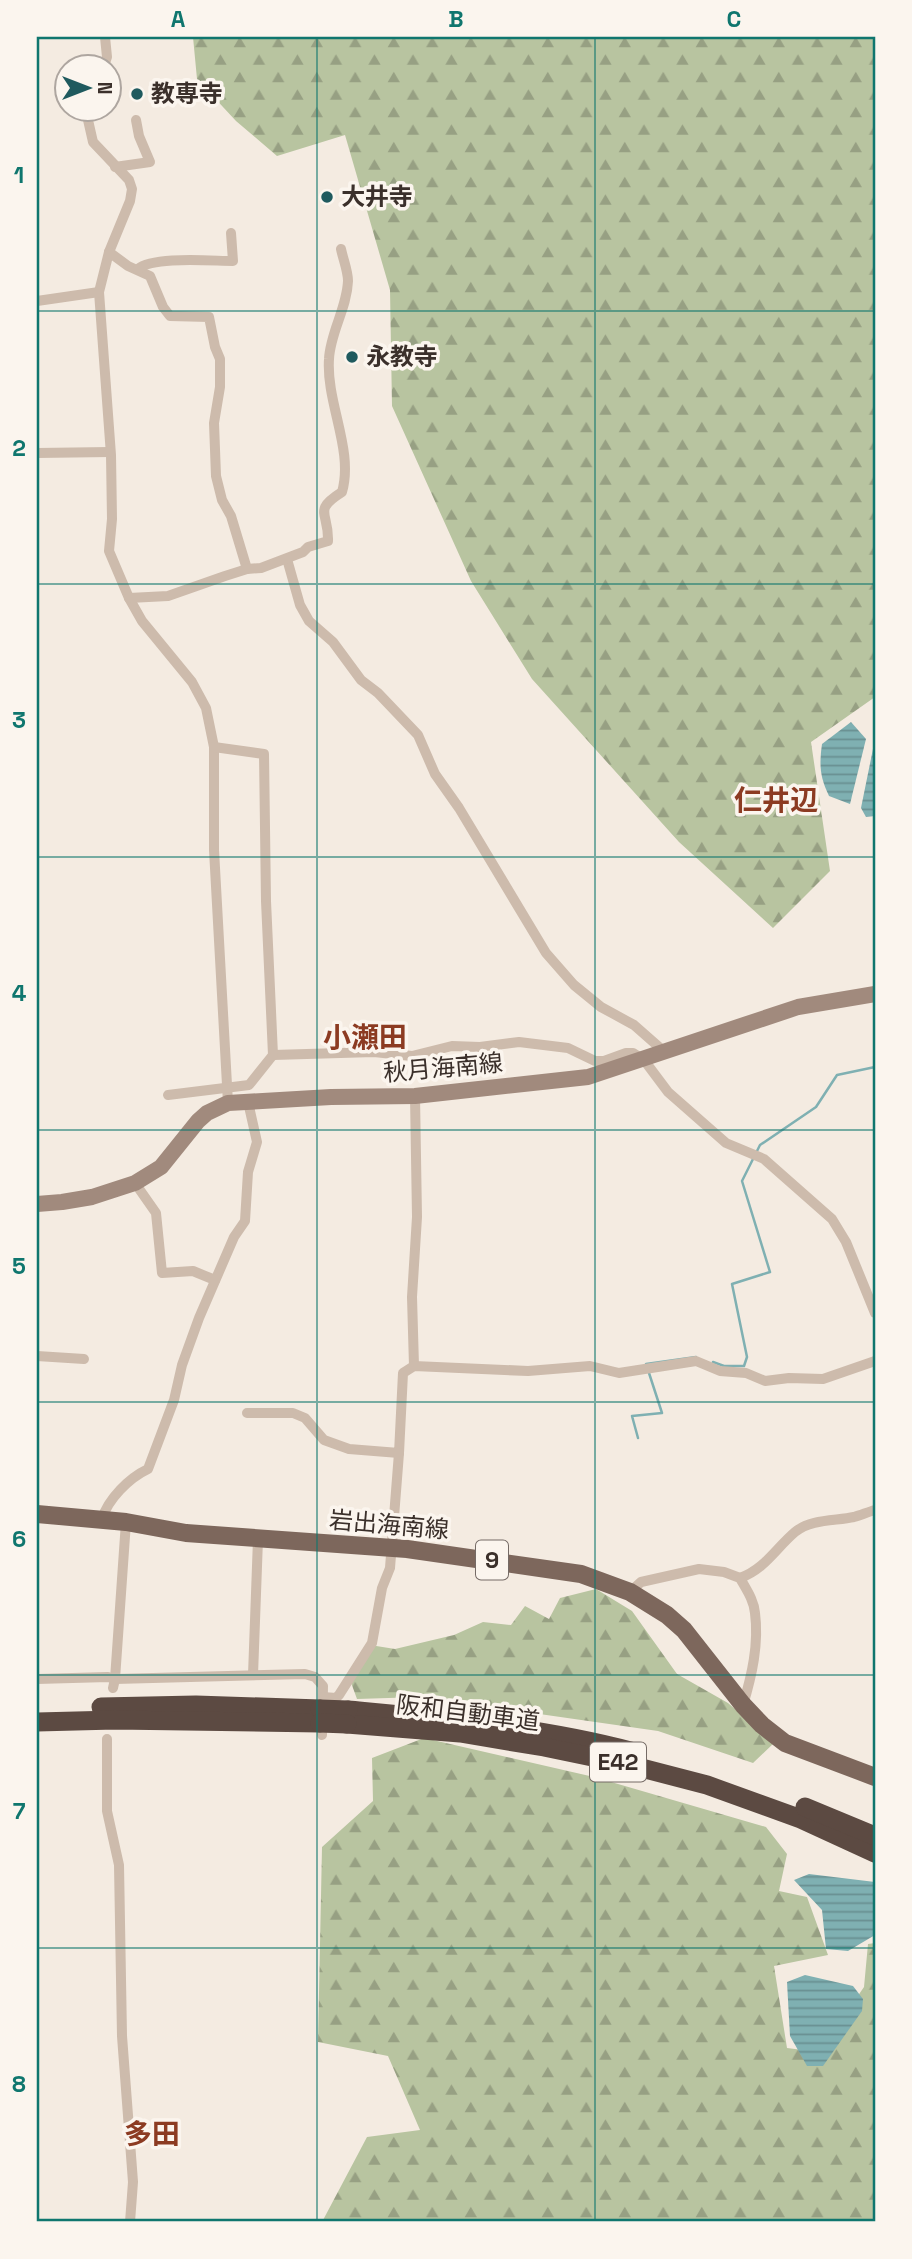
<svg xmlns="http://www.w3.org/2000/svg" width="912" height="2259" font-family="'Space Grotesk','Noto Sans JP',sans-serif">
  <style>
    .forest { fill: url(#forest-firs) }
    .water { fill: url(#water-rules) }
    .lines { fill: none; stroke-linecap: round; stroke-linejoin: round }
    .stream { stroke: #7fb0b2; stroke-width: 2.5 }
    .minor { stroke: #cdbbac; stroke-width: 10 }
    .secondary { stroke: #a18a7d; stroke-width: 16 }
    .primary { stroke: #7d675c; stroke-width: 18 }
    .motorway { stroke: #5c4a42; stroke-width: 19 }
    .motorway-bridge { stroke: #5c4a42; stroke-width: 19 }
    .grid { fill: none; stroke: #0f766e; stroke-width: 2; stroke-opacity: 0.55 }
    .poi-dot { fill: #1f5a5e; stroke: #fbf5ee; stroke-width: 2.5 }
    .labels { text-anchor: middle; stroke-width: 7; stroke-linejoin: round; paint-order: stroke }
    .shield { fill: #fbf5ee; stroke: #756b66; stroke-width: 2 }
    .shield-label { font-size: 23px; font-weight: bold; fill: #3b302b }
    .poi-label { font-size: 24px; font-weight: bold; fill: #3b302b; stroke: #fbf5ee; text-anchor: start }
    .street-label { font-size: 24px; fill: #3b302b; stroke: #fbf5ee }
    .quarter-label { font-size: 28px; font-weight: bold; fill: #8c3b22; stroke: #fbf5ee }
    .neatline { fill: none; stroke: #0f766e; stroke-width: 2.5 }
    .grid-label { font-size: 23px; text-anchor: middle; font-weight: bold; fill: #0f766e }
  </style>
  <defs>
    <pattern id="forest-firs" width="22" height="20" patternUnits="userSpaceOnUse" patternTransform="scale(1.75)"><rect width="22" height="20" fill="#b8c4a0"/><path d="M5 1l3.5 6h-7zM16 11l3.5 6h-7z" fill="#97a083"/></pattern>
    <pattern id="water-rules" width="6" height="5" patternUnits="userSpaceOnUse" patternTransform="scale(1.75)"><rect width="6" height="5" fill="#7fb0b2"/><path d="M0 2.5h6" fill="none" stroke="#699091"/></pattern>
  </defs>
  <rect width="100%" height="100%" fill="#f4ebe1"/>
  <g class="forest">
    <path d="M193,37H875V697L811,742L830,871L773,928L679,842L532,679L471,581L392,406L390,290L345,135L277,156L236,121L197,79Z"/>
    <path d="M596,1589L632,1611L677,1674L728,1703L774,1743L753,1763L658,1731L420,1697L357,1699L349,1677L370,1645L395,1649L454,1635L483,1622L511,1625L525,1606L549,1619L560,1598Z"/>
    <path d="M424,1738L594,1777L766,1827L787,1854L779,1891L807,1897L828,1955L774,1966L787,2048L819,2052L864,1987L868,1944L875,1943V2222H322L367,2137L420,2130L388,2056L318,2042L322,1847L373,1801L372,1758Z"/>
  </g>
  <g class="water">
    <path d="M851,722L866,739L850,804L829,796C820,777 819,766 822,744Z"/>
    <path d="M875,724V816L866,817L861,808L875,739Z"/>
    <path d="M809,1874L875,1882V1935L848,1951L826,1949L822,1910L794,1880Z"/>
    <path d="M805,1975L853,1986L863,1999L862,2011L823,2066H807L790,2036L787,1982Z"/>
  </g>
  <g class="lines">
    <g class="stream">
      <path d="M756,1153L760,1145L816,1107L837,1075L875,1067"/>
      <path d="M713,1362L724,1366H744L747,1357L732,1284L770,1272L742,1181L753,1159"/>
      <path d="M646,1364L696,1357"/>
      <path d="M638,1438L632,1416L662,1413L649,1373"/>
    </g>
    <g class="minor">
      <path d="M104,66L107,57L105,37"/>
      <path d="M91,108L88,120L93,142L129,180L132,189L130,201L109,252L99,292L111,455L112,519L109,551L129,598L142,621L192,682L206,708L214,747V850L228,1103"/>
      <path d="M115,167L150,162L139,136L136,120"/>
      <path d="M109,252L128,266L150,276L163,307L170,316L209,317L215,347L220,359V387L214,423L216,476L222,500L231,516L247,569"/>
      <path d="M138,269C153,256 211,261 233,261L231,233"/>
      <path d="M37,301L99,292"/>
      <path d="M37,453L110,452"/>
      <path d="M287,559L300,605L309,621L333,642L361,680L378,693L418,735L435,774L459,808L546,953L574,985L601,1007L634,1025L659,1047L663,1053"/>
      <path d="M129,598L168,596L225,576L247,569L261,568L303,552L308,547L328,541C329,512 312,511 342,492C354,450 326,403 329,359C330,333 347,308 348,281C348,271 343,259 341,249"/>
      <path d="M273,1055L374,1052L412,1056L452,1046L480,1047L519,1042L568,1048L595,1061H604L626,1053H633L644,1060L668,1092L726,1143L764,1159L832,1219L846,1242L875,1313"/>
      <path d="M168,1095L249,1085L273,1055L266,901L264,754L214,747"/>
      <path d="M135,1183L156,1213L162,1273L193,1271L215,1280"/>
      <path d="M37,1356L84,1359"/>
      <path d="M414,1366L412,1297L417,1217L415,1096"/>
      <path d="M247,1413H293L305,1418L324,1440L349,1449L399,1453L403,1373L414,1366L528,1371L590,1366L619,1373L696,1361L720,1371L746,1373L765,1381L789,1378L823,1379L875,1361"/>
      <path d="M102,1519C108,1499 129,1478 148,1469L174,1400L182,1365L199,1318L234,1237L245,1221L248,1172L257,1142L248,1102"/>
      <path d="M740,1578C765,1569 776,1548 795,1532C811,1519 835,1521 854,1517C861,1515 868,1512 875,1510"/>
      <path d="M630,1592L641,1582L699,1569L724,1572L740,1578C746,1589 754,1600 755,1613C759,1644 752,1675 743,1705"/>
      <path d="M253,1675L258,1539"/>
      <path d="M37,1679L108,1677L115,1679L305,1674L315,1677L323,1686L322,1735"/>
      <path d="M113,1688L115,1679L126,1522"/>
      <path d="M323,1697L336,1698L339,1695L372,1643L382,1588L390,1568L399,1453"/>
      <path d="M107,1739V1811L119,1865L122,2036L133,2182L130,2222"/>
    </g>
    <path class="secondary" d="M37,1204L62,1202L92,1197L135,1183L161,1167L198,1121L207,1113L228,1103L331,1097L415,1096L588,1077L798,1007L875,994"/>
    <path class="primary" d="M37,1514L126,1522L186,1533L407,1549L581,1574L630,1592L667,1615L684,1630L743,1705L762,1725L785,1743L875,1777"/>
    <g class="motorway">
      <path d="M101,1707L196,1705L320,1709"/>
      <path d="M348,1710C444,1719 540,1727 634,1752"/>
      <path d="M37,1722L115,1720L320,1723"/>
      <path d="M347,1724L460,1733L544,1747L626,1764L707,1785L801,1819L875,1853"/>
      <path d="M805,1807L875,1836"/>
    </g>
    <g class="motorway-bridge">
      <path d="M320,1709L348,1710"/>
      <path d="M320,1723L347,1724"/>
    </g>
  </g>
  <path class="grid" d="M317,37V2222M595,37V2222M37,311H875M37,584H875M37,857H875M37,1130H875M37,1402H875M37,1675H875M37,1948H875"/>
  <g class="poi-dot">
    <circle cx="137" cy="94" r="7"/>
    <circle cx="327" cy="197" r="7"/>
    <circle cx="352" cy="357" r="7"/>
  </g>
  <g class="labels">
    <g class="shield">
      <rect x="476" y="1540.5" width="32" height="39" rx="5"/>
      <rect x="590" y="1742.5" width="56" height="39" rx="5"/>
    </g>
    <g class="shield-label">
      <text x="492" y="1568">9</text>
      <text x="618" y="1770">E42</text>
    </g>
    <g class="poi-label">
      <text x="151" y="102">教専寺</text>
      <text x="341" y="205">大井寺</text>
      <text x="366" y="365">永教寺</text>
    </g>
    <g class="street-label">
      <text transform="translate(443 1068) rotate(-5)" y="8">秋月海南線</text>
      <text transform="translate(389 1525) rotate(5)" y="8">岩出海南線</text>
      <text transform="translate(468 1713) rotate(7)" y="8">阪和自動車道</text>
    </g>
    <g class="quarter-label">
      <text x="776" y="810">仁井辺</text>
      <text x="365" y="1047">小瀬田</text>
      <text x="152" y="2144">多田</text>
    </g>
  </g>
  <rect width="912" height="2259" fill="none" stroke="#fbf5ee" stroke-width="77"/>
  <g transform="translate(88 88) rotate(90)"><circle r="33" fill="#fbf5ee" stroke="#aea6a0" stroke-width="2"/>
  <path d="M0-5L12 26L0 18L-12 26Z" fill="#1f5a5e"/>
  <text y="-10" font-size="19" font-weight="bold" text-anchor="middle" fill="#3b302b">N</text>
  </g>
  <rect x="38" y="38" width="836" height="2182" class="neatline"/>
  <g class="grid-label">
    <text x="178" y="27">A</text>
    <text x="456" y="27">B</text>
    <text x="734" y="27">C</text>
    <text x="19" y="183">1</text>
    <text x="19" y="456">2</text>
    <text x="19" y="728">3</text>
    <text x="19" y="1001">4</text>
    <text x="19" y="1274">5</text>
    <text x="19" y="1547">6</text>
    <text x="19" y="1819">7</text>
    <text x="19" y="2092">8</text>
  </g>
</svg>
